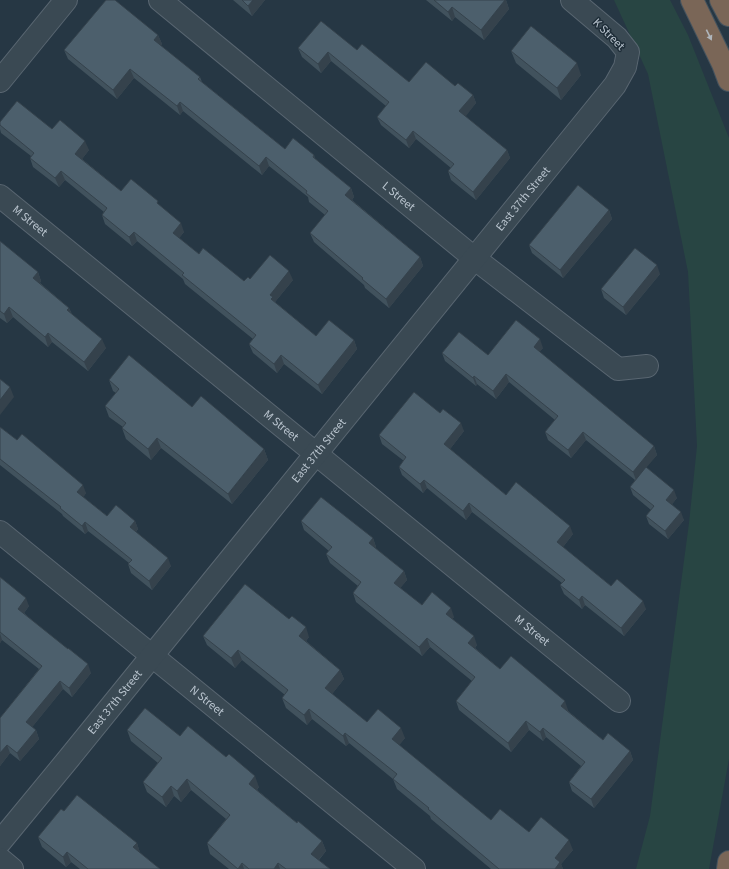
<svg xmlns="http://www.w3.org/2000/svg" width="729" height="869" font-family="'Source Sans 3',sans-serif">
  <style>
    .green { fill: #284543 }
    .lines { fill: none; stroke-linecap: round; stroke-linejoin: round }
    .street-casing { stroke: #596671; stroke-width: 24 }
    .highway-casing { stroke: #45535e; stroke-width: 24 }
    .street { stroke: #3a4953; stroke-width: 22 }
    .highway { stroke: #7a6657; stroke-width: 22 }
    .wall { fill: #41525d }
    .shaded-wall { fill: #35424c }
    .building { fill: #4c5f6c; stroke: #35424c }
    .oneway { fill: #afb5bb }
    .labels { text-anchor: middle; stroke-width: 3; stroke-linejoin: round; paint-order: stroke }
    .street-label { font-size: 12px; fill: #b8c3cd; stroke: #1f2e39 }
  </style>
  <rect width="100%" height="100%" fill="#263744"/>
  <path class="green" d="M614,0H670L688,35L729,138V759L709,869H636L650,816L689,523L697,446L688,272L648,74Z"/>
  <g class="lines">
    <defs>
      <g id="street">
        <path id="s1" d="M160,0L474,258L618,369L647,366"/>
        <path d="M0,81L66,0"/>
        <path id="s2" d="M0,196L619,701"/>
        <path id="s3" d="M0,532L414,869"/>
        <path id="s4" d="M0,842L70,757L615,85L625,67L628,52L617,38L572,0"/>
        <path d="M0,859L12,869"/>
      </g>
      <g id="highway">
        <path d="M692,0L723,64L729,80"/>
        <path d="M721,0L729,15"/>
        <path d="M728,869L729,862"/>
      </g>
    </defs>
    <use href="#street" class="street-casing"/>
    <use href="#highway" class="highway-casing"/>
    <use href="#street" class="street"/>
    <use href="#highway" class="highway"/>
  </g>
  <g class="wall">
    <path d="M233,0H265L252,16Z"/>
    <path d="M426,0H506L509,9L484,40L455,17L452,21Z"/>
    <path d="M158,35L162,44L160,46L200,77L202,82L285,149L314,155L315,159L351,188L354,197L352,200L420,257L423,266L389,308L365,288L364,285L314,242L310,233L325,215L309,202L308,197L269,166L262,175L183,111L180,115L134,78L117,99L68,59L64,50Z"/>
    <path d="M298,48L357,50L409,82L455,86L473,95L476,103L465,116L507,150L510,158L476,200L451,180L448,171L451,168L416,139L409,148L381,125L377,117L386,106L331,61L321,73L302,57Z"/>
    <path d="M511,51L581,75L561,100L516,63Z"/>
    <path d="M0,122L52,129L89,150L82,159L121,191L160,206L184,232L179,238L199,254L244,281L250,279L293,280L275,302L316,336L354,340L357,349L322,394L284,364L277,373L253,353L249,344L253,339L185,284L183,279L137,241L132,246L105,224L102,215L104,212L65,180L59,187L33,167L30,158L31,156L1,133L0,129Z"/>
    <path d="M609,210L612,219L563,278L532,253L529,245Z"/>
    <path d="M0,240V242L38,272L41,281L40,283L69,308L72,314L106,348L88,371L52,342L48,347L13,317L7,323L0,318Z"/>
    <path d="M660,274L626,315L604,298L601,289Z"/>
    <path d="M543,348L539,352L654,446L657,455L646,467L677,498L672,504L684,520L668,539L649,524L646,516L651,510L633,495L630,487L635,480L586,440L571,458L548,440L545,432L555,420L509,382L496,399L477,384L476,386L445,361L442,353L488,355Z"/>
    <path d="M109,380L192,407L264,449L268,460L232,504L161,448L151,460L126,439L122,428L123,427L109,417L105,406L116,393L113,391Z"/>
    <path d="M440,413L464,431L450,449L506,495L573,534L563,547L611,586L646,609L624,636L585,605L582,609L564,594L560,585L562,583L472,512L466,520L427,488L423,493L402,475L399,467L404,461L382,444L379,435Z"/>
    <path d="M0,427L17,440L86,493L83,497L107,516L135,521L138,529L136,532L171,566L152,590L131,573L128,564L129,563L88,531L85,534L63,516L62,514L0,465Z"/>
    <path d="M301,521L373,538L376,547L375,548L404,571L407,580L400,588L422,605L454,617L452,619L477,645L475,648L500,669L568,710V711L603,740L630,751L633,760L594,808L572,791L569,782L581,766L546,737L543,741L529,730L511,752L459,710L456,701L472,681L430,647L422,656L356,602L353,593L358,586L330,563L326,554L329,551L304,530Z"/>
    <path d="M0,577L29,606L24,613L91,673L72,697L63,689L32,727L36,730L39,739L20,761L10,753L0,766V718L39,669L2,640L0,643Z"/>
    <path d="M203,636L309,637L306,641L340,670L344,679L332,694L367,722L405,738L399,745L491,820L529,832L573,850L561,864L563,869H491L431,819L430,816L397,789L393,779L349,743L346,746L312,719L307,725L286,708L282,698L285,695L242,660L235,668L207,645Z"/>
    <path d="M127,730L180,736L259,787L257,790L297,823L322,841L326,851L319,860L330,869H229L210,854L207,843L226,819L191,790L181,802L174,796L166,807L147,792L143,782L158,763L131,741Z"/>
    <path d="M64,811L137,843L140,853L160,869H80L71,862L66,867L42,847L38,837Z"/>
  </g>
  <g class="shaded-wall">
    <path d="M253,0H265L252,16L248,6Z"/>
    <path d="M505,0H506L509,9L484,40L481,30Z"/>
    <path d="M452,7L455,17L452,21L448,12Z"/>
    <path d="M158,35L162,44L157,49L154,40Z"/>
    <path d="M328,52L331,61L321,73L318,64Z"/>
    <path d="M577,63L581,75L561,100L557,88Z"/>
    <path d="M130,69L134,78L117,99L113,90Z"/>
    <path d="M473,95L476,103L463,120L459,111Z"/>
    <path d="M180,102L183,111L180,115L177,106Z"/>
    <path d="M413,131L416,139L409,148L406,140Z"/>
    <path d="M85,141L89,150L79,163L75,154Z"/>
    <path d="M507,150L510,158L476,200L473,192Z"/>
    <path d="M266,157L269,166L262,175L259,166Z"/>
    <path d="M61,171L65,180L59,187L55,178Z"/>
    <path d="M351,188L354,197L349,204L345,195Z"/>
    <path d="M609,210L612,219L563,278L560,270Z"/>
    <path d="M181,223L184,232L176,242L173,233Z"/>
    <path d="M134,232L137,241L132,246L129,237Z"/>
    <path d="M420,257L423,266L389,308L386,299Z"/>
    <path d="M657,265L660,274L626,315L623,307Z"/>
    <path d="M289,271L293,280L275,302L271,299L270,295Z"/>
    <path d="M38,272L41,281L37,287L33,278Z"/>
    <path d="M9,307L13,317L7,323L4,314Z"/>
    <path d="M69,308L73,317L67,310Z"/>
    <path d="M48,333L52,342L48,347L45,337Z"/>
    <path d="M102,339L106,348L88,371L84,362Z"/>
    <path d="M540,339L543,348L537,355L534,347Z"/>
    <path d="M354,340L357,349L322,394L318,385Z"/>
    <path d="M281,355L284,364L277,373L274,364Z"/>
    <path d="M506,374L509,382L496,399L493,391Z"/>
    <path d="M474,376L477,384L476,386L473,378Z"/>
    <path d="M10,387L14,397L0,415V400Z"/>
    <path d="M461,423L464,431L447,453L444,444Z"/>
    <path d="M583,432L586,440L571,458L568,450Z"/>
    <path d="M157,438L161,448L151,460L148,449Z"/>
    <path d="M654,446L657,455L636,480L633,472Z"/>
    <path d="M264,449L268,460L232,504L228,494Z"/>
    <path d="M424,480L427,488L423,493L420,484Z"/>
    <path d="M83,485L86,493L81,501L77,492Z"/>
    <path d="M674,490L677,498L669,508L666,500Z"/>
    <path d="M469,503L472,512L466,520L463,511Z"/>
    <path d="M681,512L684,520L668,539L665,531Z"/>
    <path d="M135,521L138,529L133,535L130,527Z"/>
    <path d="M85,522L88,531L85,534L82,526Z"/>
    <path d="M570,526L573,534L560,551L557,542Z"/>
    <path d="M373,538L376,547L372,552L369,543Z"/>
    <path d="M168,558L171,566L152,590L149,581Z"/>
    <path d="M404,571L407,580L397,592L394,583Z"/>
    <path d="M582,596L585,605L582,609L579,600Z"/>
    <path d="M26,598L29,606L21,617L18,609Z"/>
    <path d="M643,601L646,609L624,636L621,628Z"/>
    <path d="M451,608L454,617L449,623L446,614Z"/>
    <path d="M306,627L309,637L302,646L299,636Z"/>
    <path d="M0,633L2,640L0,643Z"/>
    <path d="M474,636L477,645L472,652L468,643Z"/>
    <path d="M427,638L430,647L422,656L419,647Z"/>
    <path d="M238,650L242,660L235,668L231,658Z"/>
    <path d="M88,664L91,673L72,697L69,688Z"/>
    <path d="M340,670L344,679L329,698L325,688Z"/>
    <path d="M60,681L63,689L29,731L26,722Z"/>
    <path d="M565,701L568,710L564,715L561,706Z"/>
    <path d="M309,709L312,719L307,725L304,715Z"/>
    <path d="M526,721L529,730L511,752L508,743Z"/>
    <path d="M401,728L405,738L396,749L392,739Z"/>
    <path d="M543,728L546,737L543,741L540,732Z"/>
    <path d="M36,730L39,739L20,761L17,753Z"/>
    <path d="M345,733L349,743L346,746L343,736Z"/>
    <path d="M7,745L10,753L0,766V753Z"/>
    <path d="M630,751L633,760L594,808L591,799Z"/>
    <path d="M255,776L259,787L253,794L249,784Z"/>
    <path d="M187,779L191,790L181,802L177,791Z"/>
    <path d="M171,786L174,796L166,807L162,797Z"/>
    <path d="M569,840L573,850L561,864L563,869H555V858Z"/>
    <path d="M322,841L326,851L315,864L311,854Z"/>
    <path d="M137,843L140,853L137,857L133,847Z"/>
    <path d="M67,852L71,862L66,867L63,857Z"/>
    <path d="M242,863L244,869H238Z"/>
    <path d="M278,863L280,869H274Z"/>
  </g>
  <g class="building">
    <path d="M106,0H115L158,35L154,40L200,77L198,79L285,149L293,138L314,155L313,157L351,188L345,195L420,257L386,299L362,279L363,278L310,233L328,211L306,193L307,191L266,157L259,166L180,102L177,106L130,69L113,90L64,50Z"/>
    <path d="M242,0H253L248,6Z"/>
    <path d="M434,0H505L481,30L452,7L448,12Z"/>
    <path d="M321,21L357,50L362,44L409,82L426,62L455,86L458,83L473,95L459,111L507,150L473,192L448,171L454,164L413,131L406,140L377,117L389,102L328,52L318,64L298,48Z"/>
    <path d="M531,26L577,63L557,88L511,51Z"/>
    <path d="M17,101L52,129L60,120L85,141L75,154L121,191L131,179L158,201L157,203L181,223L173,233L199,254L203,248L244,281L248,277L250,279L270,255L289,271L270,295L273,297L271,299L316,336L329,320L354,340L318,385L281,355L274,364L249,344L256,335L182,275L184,273L134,232L129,237L102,215L107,208L61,171L55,178L30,158L34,153L0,125V122Z"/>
    <path d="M578,185L609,210L560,270L529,245Z"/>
    <path d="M0,241L38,272L33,278L69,308L67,310L102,339L84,362L48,333L45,337L9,307L4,314L0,311Z"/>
    <path d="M635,248L657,265L623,307L601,289Z"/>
    <path d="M516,320L540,339L534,347L654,446L633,472L583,432L568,450L545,432L558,416L506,374L493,391L474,376L473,378L442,353L459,332L488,355Z"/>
    <path d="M129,355L192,407L201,396L264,449L228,494L157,438L148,449L122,428L126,423L105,406L119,389L109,380Z"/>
    <path d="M0,379L10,387L0,400Z"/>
    <path d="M414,392L440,413L443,409L461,423L444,444L506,495L516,482L570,526L557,542L611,586L617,579L643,601L621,628L582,596L579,600L560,585L565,580L469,503L463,511L424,480L420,484L399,467L406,457L379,435Z"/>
    <path d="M0,427L17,440L22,434L83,485L77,492L107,516L116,505L135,521L130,527L168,558L149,581L128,564L132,560L85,522L82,526L60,508L61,507L0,459Z"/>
    <path d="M646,467L674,490L666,500L681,512L665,531L646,516L654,506L630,487Z"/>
    <path d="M321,497L373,538L369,543L404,571L394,583L422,605L432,592L451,608L446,614L474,636L468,643L500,669L511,656L565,701L561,706L603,740L608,733L630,751L591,799L569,782L585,762L543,728L540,732L526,721L508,743L456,701L475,677L427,638L419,647L353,593L361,582L326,554L332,547L301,521Z"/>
    <path d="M0,577L26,598L18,609L68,649V648L88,664L69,688L60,681L26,722L36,730L17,753L7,745L0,753V718L42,666L0,632Z"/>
    <path d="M245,584L289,619L292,616L306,627L299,636L340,670L325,688L367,722L378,709L401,728L392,739L491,820L500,809L529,832L541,817L569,840L555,858L560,862L555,869H499L428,809L429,808L393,779L397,774L345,733L343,736L309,709L304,715L282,698L288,690L238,650L231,658L203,636Z"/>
    <path d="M145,708L180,736L188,726L226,757L229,754L255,776L249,784L297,823L298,821L322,841L311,854L330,869H286L278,863L274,869H249L242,863L238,869L207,843L230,815L187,779L177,791L171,786L162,797L143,782L162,758L127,730Z"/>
    <path d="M77,795L137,843L133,847L160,869H88L67,852L63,857L38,837L61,809L64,811Z"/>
  </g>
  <defs><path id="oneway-solid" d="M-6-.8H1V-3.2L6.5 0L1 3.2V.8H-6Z"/></defs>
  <use class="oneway" href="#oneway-solid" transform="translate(709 35) rotate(64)"/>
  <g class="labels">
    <g class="street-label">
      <text transform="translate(609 34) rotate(45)" y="4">K Street</text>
      <text dy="4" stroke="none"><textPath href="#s1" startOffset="309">L Street</textPath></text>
      <text dy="4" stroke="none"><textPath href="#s4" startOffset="829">East 37th Street</textPath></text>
      <text dy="4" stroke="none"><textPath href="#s2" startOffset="39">M Street</textPath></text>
      <text dy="4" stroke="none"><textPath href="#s2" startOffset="363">M Street</textPath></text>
      <text dy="4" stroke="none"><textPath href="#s4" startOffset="505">East 37th Street</textPath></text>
      <text dy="4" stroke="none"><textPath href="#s2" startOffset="687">M Street</textPath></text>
      <text dy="4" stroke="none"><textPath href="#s3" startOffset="267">N Street</textPath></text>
      <text dy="4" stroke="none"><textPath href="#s4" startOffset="181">East 37th Street</textPath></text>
    </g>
  </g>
</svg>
